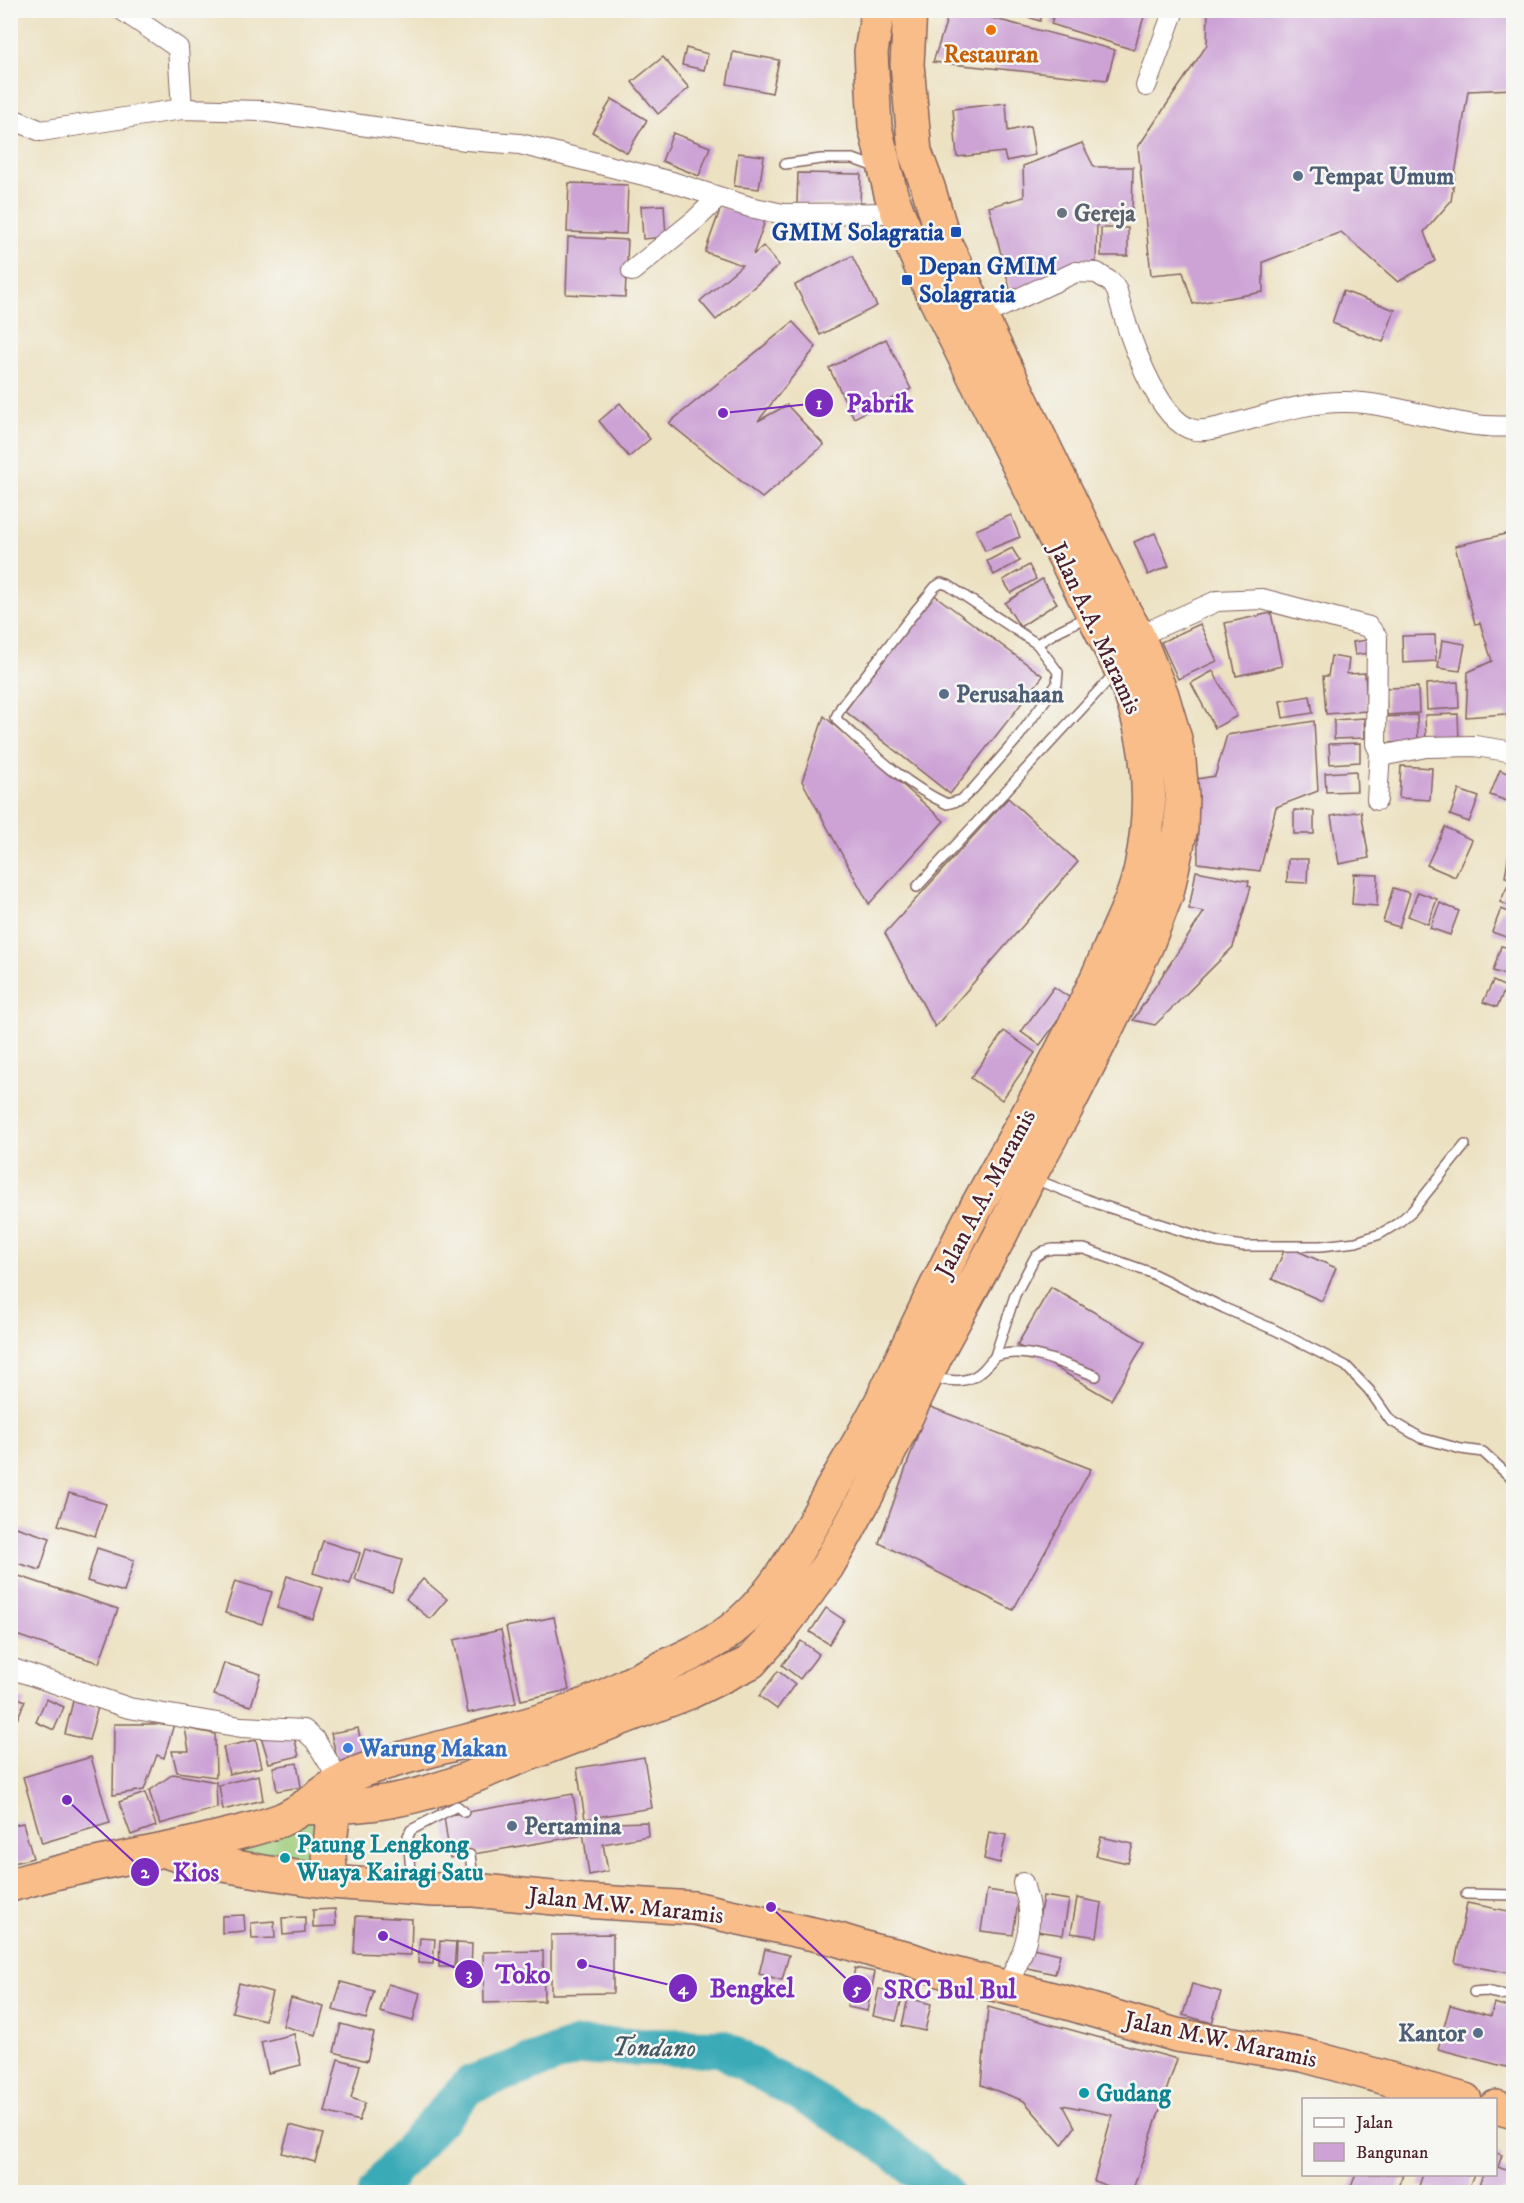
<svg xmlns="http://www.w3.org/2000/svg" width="1524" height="2203" font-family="'IM FELL DW Pica',serif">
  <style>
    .green { fill: #9dcc7b; stroke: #747653; stroke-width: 1.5 }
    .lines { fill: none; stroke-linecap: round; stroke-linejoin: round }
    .river { stroke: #3aaab7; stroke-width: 38 }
    .building { fill: #cda3d6 }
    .service-casing { stroke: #836360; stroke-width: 12 }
    .minor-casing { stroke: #836360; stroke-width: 22 }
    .trunk-casing { stroke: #836360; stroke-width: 36 }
    .service { stroke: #fff; stroke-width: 9 }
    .minor { stroke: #fff; stroke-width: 20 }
    .trunk { stroke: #f8bd89; stroke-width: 33 }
    .food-dot { fill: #e8710a; stroke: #f6f6f2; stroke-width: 2 }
    .service-dot { fill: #5c6f8a; stroke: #f6f6f2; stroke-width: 2 }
    .worship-dot { fill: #6b7280; stroke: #f6f6f2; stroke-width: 2 }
    .transit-dot { fill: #1a4fb4; stroke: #f6f6f2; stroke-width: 2 }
    .shop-dot { fill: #3f7fe0; stroke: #f6f6f2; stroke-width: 2 }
    .culture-dot { fill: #0f9aa8; stroke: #f6f6f2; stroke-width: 2 }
    .labels { text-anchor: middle; stroke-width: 5; stroke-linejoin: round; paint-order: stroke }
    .food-label { font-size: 24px; font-weight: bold; fill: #c56008; stroke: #f6f6f2 }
    .service-label { font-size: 24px; font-weight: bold; fill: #4e5e75; stroke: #f6f6f2; text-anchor: start }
    .worship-label { font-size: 24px; font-weight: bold; fill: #5b616d; stroke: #f6f6f2; text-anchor: start }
    .transit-label { font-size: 24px; font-weight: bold; fill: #164399; stroke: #f6f6f2; text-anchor: end }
    .street-label { font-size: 24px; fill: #4a1f2b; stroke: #f6f6f2 }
    .shop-label { font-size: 24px; font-weight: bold; fill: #366cbe; stroke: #f6f6f2; text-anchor: start }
    .culture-label { font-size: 24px; font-weight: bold; fill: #0d838f; stroke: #f6f6f2; text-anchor: start }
    .water-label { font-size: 26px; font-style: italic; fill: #445763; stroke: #f6f6f2 }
    .leader { fill: none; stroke: #7b2cbf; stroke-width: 2 }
    .callout-dot { fill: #7b2cbf; stroke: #f6f6f2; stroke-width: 2 }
    .mark-label { font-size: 18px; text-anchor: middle; font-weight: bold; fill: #fff }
    .callout-label { font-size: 26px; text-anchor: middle; font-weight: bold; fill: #7b2cbf; stroke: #f6f6f2; stroke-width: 5; stroke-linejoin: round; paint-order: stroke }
  </style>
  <rect width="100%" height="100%" fill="#f6f6f2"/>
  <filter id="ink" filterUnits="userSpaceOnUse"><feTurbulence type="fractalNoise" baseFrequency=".0167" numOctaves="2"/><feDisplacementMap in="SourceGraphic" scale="12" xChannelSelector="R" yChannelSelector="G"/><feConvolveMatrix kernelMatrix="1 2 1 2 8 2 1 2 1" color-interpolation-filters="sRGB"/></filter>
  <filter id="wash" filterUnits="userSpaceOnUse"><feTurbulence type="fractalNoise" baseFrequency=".008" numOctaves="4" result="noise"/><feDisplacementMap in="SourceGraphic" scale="24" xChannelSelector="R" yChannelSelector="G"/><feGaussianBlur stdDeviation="1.35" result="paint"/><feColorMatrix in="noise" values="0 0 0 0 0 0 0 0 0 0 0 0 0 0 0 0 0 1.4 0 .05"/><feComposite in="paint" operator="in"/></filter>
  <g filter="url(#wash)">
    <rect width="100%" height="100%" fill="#ece1c1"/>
    <path class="green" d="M331,1811L328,1877L223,1851Z"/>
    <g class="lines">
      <path class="river" d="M377,2192L395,2167L471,2084L579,2046L721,2048L874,2136L944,2192"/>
    </g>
    <g id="blocks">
      <g class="building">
        <path d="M950,10H961L1115,50L1107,80L933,62Z"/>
        <path d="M1007,10H1043L1040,21Z"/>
        <path d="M1055,10H1146L1134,50L1051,24Z"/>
        <path d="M1208,10H1514V89L1468,91L1451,201L1424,232L1435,261L1398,282L1341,232L1263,262V292L1193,304L1183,272L1151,275L1138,147L1207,45Z"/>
        <path d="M686,48L708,54L704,70L682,65Z"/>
        <path d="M733,52L779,60L772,93L727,84Z"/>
        <path d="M663,57L689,88L658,114L632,82Z"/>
        <path d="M612,99L647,120L627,153L592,132Z"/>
        <path d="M1006,103L1008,131L1030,126L1035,155L1006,161L1004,152L957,157L953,109Z"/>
        <path d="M673,133L710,147L699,176L662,161Z"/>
        <path d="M1082,143L1094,167H1133L1132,219L1097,222L1096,261L1011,293L989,207L1024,197L1023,166Z"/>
        <path d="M738,153L764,156L759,189L734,186Z"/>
        <path d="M798,173L861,174L860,206L797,204Z"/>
        <path d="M569,183L628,185L626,234L567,232Z"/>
        <path d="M664,205L666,237L643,239L641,206Z"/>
        <path d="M721,207L765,221L753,255L763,246L779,265L716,320L700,301L742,265L705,252Z"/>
        <rect x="1101" y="228" width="27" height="28"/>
        <path d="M568,237L628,240L625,297L566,294Z"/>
        <path d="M852,256L877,306L820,335L795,285Z"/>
        <path d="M1343,291L1395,310L1383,342L1332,323Z"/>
        <path d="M793,322L816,347L758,421L787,405L824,445L762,498L669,423Z"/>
        <path d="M886,339L911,389L854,418L829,368Z"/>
        <path d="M620,403L650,439L629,457L599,421Z"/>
        <path d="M1011,515L1020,537L985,551L976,530Z"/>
        <path d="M1514,532V726L1505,714L1466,717L1468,672L1492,661L1480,623L1475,624L1455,546Z"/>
        <path d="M1155,533L1169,566L1148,575L1134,542Z"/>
        <path d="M1012,548L1020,561L994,575L987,561Z"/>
        <path d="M1029,565L1036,579L1011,593L1003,580Z"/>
        <path d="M1042,579L1057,603L1020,627L1005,603Z"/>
        <path d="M933,594L1043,676L950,794L845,711Z"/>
        <path d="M1271,613L1282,666L1236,676L1225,623Z"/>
        <path d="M1200,624L1217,661L1178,679L1161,642Z"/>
        <path d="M1435,635L1436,661L1403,663L1402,636Z"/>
        <path d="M1367,640L1369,653L1355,655L1353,642Z"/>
        <path d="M1442,640L1465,644L1460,671L1438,668Z"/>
        <path d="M1331,656L1349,659L1347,674L1365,673L1367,711L1326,714L1323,676H1328Z"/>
        <path d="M1213,671L1237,716L1215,728L1191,683Z"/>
        <path d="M1458,682L1459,708L1427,710L1426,684Z"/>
        <path d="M1418,687L1419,713L1387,715L1386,688Z"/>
        <path d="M1310,696L1313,713L1283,718L1280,701Z"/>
        <path d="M1458,714L1459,740L1426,742L1425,715Z"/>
        <path d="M1417,715L1418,742L1386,743L1384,717Z"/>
        <path d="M824,716L944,821L869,904L802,781Z"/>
        <path d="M1364,718L1365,738L1334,739V720Z"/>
        <path d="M1314,721L1318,791L1276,807L1260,871L1198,863L1197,779L1215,776L1227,735Z"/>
        <path d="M1360,743V762L1330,764L1329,744Z"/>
        <path d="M1401,766L1432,768L1430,800L1399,798Z"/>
        <path d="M1500,770L1514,776V794L1510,802L1490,795Z"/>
        <path d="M1356,771L1357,791L1326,792L1325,773Z"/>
        <path d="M1459,790L1479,797L1469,822L1450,815Z"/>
        <path d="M1008,798L1078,862L935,1027L885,933Z"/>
        <path d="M1294,810L1314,811V834H1294Z"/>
        <path d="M1361,811L1369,858L1339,864L1331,816Z"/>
        <path d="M1445,827L1472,840L1455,877L1427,865Z"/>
        <path d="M1511,842L1514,843V879L1505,877Z"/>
        <path d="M1288,859H1308L1307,883L1287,882Z"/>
        <path d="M1196,871L1249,881L1248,886L1251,887L1233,947L1155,1025L1133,1020L1204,912L1189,909Z"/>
        <path d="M1354,874L1378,875L1377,906L1352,904Z"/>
        <path d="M1511,879L1514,881V908L1500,902Z"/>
        <path d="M1393,888L1410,893L1399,927L1383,922Z"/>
        <path d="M1418,892L1437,899L1428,924L1408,916Z"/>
        <path d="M1440,903L1459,911L1450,935L1430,928Z"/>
        <path d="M1501,909L1514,914V940L1492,932Z"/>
        <path d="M1501,946L1514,949V978L1493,971Z"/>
        <path d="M1493,981L1506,987L1497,1007L1483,1002Z"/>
        <path d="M1054,987L1073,1000L1040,1045L1021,1032Z"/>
        <path d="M1004,1031L1035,1053L1002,1100L971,1078Z"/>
        <path d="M1286,1246L1336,1268L1322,1301L1272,1279Z"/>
        <path d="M1051,1287L1145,1342L1111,1400L1017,1345Z"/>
        <path d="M928,1406L1091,1469L1013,1610L879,1543Z"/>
        <path d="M69,1493L106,1504L95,1536L58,1525Z"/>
        <path d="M13,1526L50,1538L40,1570L10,1561V1536Z"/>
        <path d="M323,1541L360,1553L350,1584L313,1573Z"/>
        <path d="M97,1548L134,1560L124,1592L87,1581Z"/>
        <path d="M365,1549L402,1560L392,1592L355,1580Z"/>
        <path d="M10,1573L118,1609L99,1663L10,1633Z"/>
        <path d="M287,1576L323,1588L313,1619L277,1608Z"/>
        <path d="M423,1579L447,1599L430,1619L406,1599Z"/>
        <path d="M235,1581L272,1592L262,1624L225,1613Z"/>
        <path d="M826,1608L844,1620L829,1644L810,1632Z"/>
        <path d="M554,1617L569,1690L521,1700L506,1627Z"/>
        <path d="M501,1630L516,1703L468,1713L454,1640Z"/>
        <path d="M801,1641L819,1654L800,1679L782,1665Z"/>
        <path d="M224,1663L261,1674L251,1706L214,1695Z"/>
        <path d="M778,1671L795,1684L777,1709L759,1696Z"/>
        <path d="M10,1694L25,1701L15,1724L10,1722Z"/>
        <path d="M46,1699L64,1707L54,1730L36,1722Z"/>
        <path d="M73,1701L98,1707L89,1740L65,1734Z"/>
        <path d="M114,1724H174L164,1758L157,1755L144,1790L113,1795Z"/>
        <path d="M185,1728L215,1734L216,1777L177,1772L172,1751H189Z"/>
        <path d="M358,1728L365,1763L339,1768L331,1733Z"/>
        <path d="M260,1733L294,1737L299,1756L269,1763Z"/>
        <path d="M256,1740L262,1767L229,1774L223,1747Z"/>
        <path d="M91,1757L110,1823L42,1843L23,1777Z"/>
        <path d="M644,1757L652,1808L585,1819L577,1768Z"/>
        <path d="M297,1763L301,1787L277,1791L273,1767Z"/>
        <path d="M173,1774L216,1782L217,1808L160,1824L149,1791Z"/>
        <path d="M259,1775L263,1800L223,1810L219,1785Z"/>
        <path d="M145,1793L156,1826L131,1835L119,1802Z"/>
        <path d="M573,1794L580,1836L450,1858L444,1816Z"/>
        <path d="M647,1822L648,1836L603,1844L608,1871L589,1875L582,1824Z"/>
        <path d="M23,1823L33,1858L10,1864V1826Z"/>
        <path d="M989,1832L1006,1835L1000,1863L984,1859Z"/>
        <path d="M1101,1837L1133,1844L1128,1863L1096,1856Z"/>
        <path d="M987,1890L1019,1895L1013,1935L981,1931Z"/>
        <path d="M1043,1896L1069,1900L1063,1935L1037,1931Z"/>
        <path d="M1077,1898L1102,1903L1097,1937L1071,1933Z"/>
        <path d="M1467,1903L1514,1912V1974L1455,1963Z"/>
        <path d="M335,1909L336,1926L313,1927V1910Z"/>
        <path d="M244,1915L245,1931L222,1933V1916Z"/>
        <path d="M356,1916L412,1919L411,1955L354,1953Z"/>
        <path d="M305,1917V1933L283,1935L282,1918Z"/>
        <path d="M274,1921L275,1938L252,1939L251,1923Z"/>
        <path d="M613,1934V1993L551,1994V1935Z"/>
        <path d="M420,1938L435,1939L433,1964L418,1963Z"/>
        <path d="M440,1941L456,1942L454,1967H439Z"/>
        <path d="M457,1943L472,1944L471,1970L456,1969Z"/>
        <path d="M1028,1947L1060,1954L1055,1974L1023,1967Z"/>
        <path d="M765,1949L789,1955L782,1980L759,1974Z"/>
        <path d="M543,1951L544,2001L484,2003L483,1952Z"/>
        <path d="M855,1968L875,1972L867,2011L847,2007Z"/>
        <path d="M341,1982L374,1991L366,2019L333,2010Z"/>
        <path d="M239,1983L272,1992L265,2020L232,2012Z"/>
        <path d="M388,1984L420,1993L413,2021L380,2012Z"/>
        <path d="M1192,1984L1221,1992L1212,2023L1183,2015Z"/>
        <path d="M879,1989L903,1994L896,2021L873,2016Z"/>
        <path d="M291,1998L324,2007L316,2035L283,2026Z"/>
        <path d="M908,1998L931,2004L925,2031L902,2026Z"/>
        <path d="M1494,2003L1514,2009V2069L1438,2049L1450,2005L1491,2016Z"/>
        <path d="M988,2007L1177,2059L1132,2192H1124L1094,2181L1112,2115L1063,2105L1075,2127L1062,2145L1024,2101L981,2085Z"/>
        <path d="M341,2024L374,2033L367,2061L334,2052Z"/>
        <path d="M294,2034L301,2065L268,2073L261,2042Z"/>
        <path d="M338,2059L360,2065L351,2098L365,2103L359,2121L325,2112Z"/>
        <path d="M290,2125L323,2134L315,2162L282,2153Z"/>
        <path d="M1496,2153L1502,2155L1498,2167L1513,2173L1506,2192H1477L1483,2174H1496Z"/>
        <path d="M1356,2174H1403L1396,2192H1349Z"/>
        <path d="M1423,2174H1474L1467,2192H1436L1419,2186Z"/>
      </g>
    </g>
  </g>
  <g filter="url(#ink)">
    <use href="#blocks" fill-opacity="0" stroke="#836360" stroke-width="1.5"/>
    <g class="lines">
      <defs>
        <g id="service">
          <path d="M785,164L821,159H853L878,168"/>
          <path d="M1037,644L948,585L941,583L935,587L917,609L841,707L836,717L838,721C872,752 904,784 947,804L961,800L973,789L1017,739L1057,684L1058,672L1037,644L1060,630L1089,616"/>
          <path d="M917,887L1114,674"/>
          <path d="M1034,1179L1101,1205L1217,1242L1243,1246H1321L1356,1242L1380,1234L1398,1223L1412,1211L1465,1145"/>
          <path d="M995,1356L1015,1295L1035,1257L1044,1251L1053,1249H1084L1149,1272L1224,1308L1275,1330L1346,1366L1369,1390L1390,1420L1421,1438L1461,1449L1483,1452L1508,1475"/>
          <path d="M932,1378C951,1381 969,1385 984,1369C988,1365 992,1358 997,1356C1026,1345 1069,1366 1096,1376"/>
          <path d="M470,1855L474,1885"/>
          <path d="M412,1883L408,1836L411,1830L457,1806L464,1812"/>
          <path d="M1466,1894L1514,1895"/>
          <path d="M1474,1992L1485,1991L1514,1997"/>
        </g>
        <g id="minor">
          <path d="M122,10L178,48L182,109"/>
          <path d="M1146,86L1174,10"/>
          <path d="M10,118L41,131L182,109L262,111L466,140L520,144L672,182L750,207L783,214L898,213"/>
          <path d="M632,271L695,220L718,198"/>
          <path d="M981,316L1076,272L1097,273L1112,283L1117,291C1125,324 1156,424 1195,430C1209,432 1226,425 1240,422C1274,413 1311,401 1347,402C1403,403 1457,431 1514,426"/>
          <path d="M1138,636L1217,601L1262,599L1369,627L1377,637L1376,744L1380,752L1386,755L1426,747L1475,746L1514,752"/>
          <path d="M1377,800L1380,752"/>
          <path d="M10,1668L129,1708L241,1727L304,1730L315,1740L340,1781L349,1787"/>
          <path d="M1005,1988C1018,1965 1031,1938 1029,1911C1029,1902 1025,1892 1023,1883"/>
        </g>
        <g id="trunk">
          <path d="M305,1808C326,1807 349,1807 370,1804C413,1799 456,1785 495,1767L690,1692L751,1662L778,1632L827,1567L847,1532L885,1461L941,1345L999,1238L1029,1177L1066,1109L1101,1040L1146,947L1167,893L1181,828L1182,795L1179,761L1175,739L1162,695L1138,636L1124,611L945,243L928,187L915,152L907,64L910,10"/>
          <path d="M171,1853L195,1860L264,1872L331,1882L434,1890H474L583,1901L694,1908L836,1939L875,1951L904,1957L946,1972L1068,2003L1176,2035L1303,2055L1465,2100"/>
          <path d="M331,1882L329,1854L334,1806"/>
          <path d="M10,1885C29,1880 46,1875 64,1871C106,1861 149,1854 191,1844C222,1836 252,1831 281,1820C305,1810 321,1792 343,1780C356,1773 372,1767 386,1763C445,1745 506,1733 565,1713C594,1703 620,1688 649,1674C674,1662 699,1652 723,1636C774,1601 803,1542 832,1489C849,1459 867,1430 882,1400C913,1336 942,1271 976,1208C1022,1124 1070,1042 1108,953C1120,925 1135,897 1141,867C1156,797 1149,732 1120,668L930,288L898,213L891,194L875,127L871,52L878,10"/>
          <path d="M1496,2107L1514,2112"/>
        </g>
      </defs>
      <use href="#service" class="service-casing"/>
      <use href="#minor" class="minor-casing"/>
      <use href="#trunk" class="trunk-casing"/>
      <use href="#service" class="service"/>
      <use href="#minor" class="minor"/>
      <use href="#trunk" class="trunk"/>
    </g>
  </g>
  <circle class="food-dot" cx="991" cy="30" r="6"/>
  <g class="service-dot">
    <circle cx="1298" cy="176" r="6"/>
    <circle cx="944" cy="694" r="6"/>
    <circle cx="512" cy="1826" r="6"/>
    <circle cx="1478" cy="2033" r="6"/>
  </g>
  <circle class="worship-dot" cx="1062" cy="213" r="6"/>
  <g class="transit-dot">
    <rect x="950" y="226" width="12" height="12" rx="3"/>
    <rect x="901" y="274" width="12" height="12" rx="3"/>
  </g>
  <circle class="shop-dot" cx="348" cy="1748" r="6"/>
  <g class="culture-dot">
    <circle cx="285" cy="1858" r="6"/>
    <circle cx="1084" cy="2093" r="6"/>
  </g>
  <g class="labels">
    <g class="food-label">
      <text x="991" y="62">Restauran</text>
    </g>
    <g class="service-label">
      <text x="1310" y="184">Tempat Umum</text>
      <text x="956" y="702">Perusahaan</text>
      <text x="524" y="1834">Pertamina</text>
      <text x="1466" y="2041" text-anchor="end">Kantor</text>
    </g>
    <g class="worship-label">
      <text x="1074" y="221">Gereja</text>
    </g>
    <g class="transit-label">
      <text x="944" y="240">GMIM Solagratia</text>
      <text x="919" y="274" text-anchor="start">Depan GMIM<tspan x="919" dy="28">Solagratia</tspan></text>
    </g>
    <g class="street-label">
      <text transform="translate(1096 628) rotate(65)" y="8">Jalan A.A. Maramis</text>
      <text transform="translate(985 1193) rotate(-62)" y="8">Jalan A.A. Maramis</text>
      <text transform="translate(626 1905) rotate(6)" y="8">Jalan M.W. Maramis</text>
      <text transform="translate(1221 2039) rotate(12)" y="8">Jalan M.W. Maramis</text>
    </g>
    <g class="shop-label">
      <text x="360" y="1756">Warung Makan</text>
    </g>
    <g class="culture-label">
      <text x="297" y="1852">Patung Lengkong<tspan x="297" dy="28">Wuaya Kairagi Satu</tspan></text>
      <text x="1096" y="2101">Gudang</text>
    </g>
    <g class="water-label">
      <text transform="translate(654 2047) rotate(1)" y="9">Tondano</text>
    </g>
  </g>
  <path class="leader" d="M723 413L819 403M67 1800L145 1872M383 1936L469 1974M582 1964L683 1988M771 1907L857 1989"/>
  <g class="callout-dot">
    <circle cx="723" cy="413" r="6"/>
    <circle cx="67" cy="1800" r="6"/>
    <circle cx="383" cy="1936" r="6"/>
    <circle cx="582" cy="1964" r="6"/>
    <circle cx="771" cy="1907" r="6"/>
    <circle cx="819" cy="403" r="15"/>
    <circle cx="145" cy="1872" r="15"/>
    <circle cx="469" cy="1974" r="15"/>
    <circle cx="683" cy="1988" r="15"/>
    <circle cx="857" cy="1989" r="15"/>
  </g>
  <g class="mark-label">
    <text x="819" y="409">1</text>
    <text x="145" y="1878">2</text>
    <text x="469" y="1980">3</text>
    <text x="683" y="1994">4</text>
    <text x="857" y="1995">5</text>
  </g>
  <g class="callout-label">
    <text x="880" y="412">Pabrik</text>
    <text x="196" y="1881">Kios</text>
    <text x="523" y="1983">Toko</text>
    <text x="752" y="1997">Bengkel</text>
    <text x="950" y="1998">SRC Bul Bul</text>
  </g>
  <rect width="1524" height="2203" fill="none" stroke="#f6f6f2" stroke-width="36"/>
  <rect x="1302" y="2098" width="195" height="78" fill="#f6f6f2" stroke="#b1a0a2" stroke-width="1.5"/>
  <rect x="1314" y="2118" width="30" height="9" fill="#ffffff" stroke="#b1a0a2" stroke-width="1.5"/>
  <text x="1356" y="2128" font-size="18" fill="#4a1f2b">Jalan</text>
  <rect x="1314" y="2143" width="30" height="18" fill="#cda3d6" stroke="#b1a0a2" stroke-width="1.5"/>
  <text x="1356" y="2158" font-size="18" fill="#4a1f2b">Bangunan</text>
</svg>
